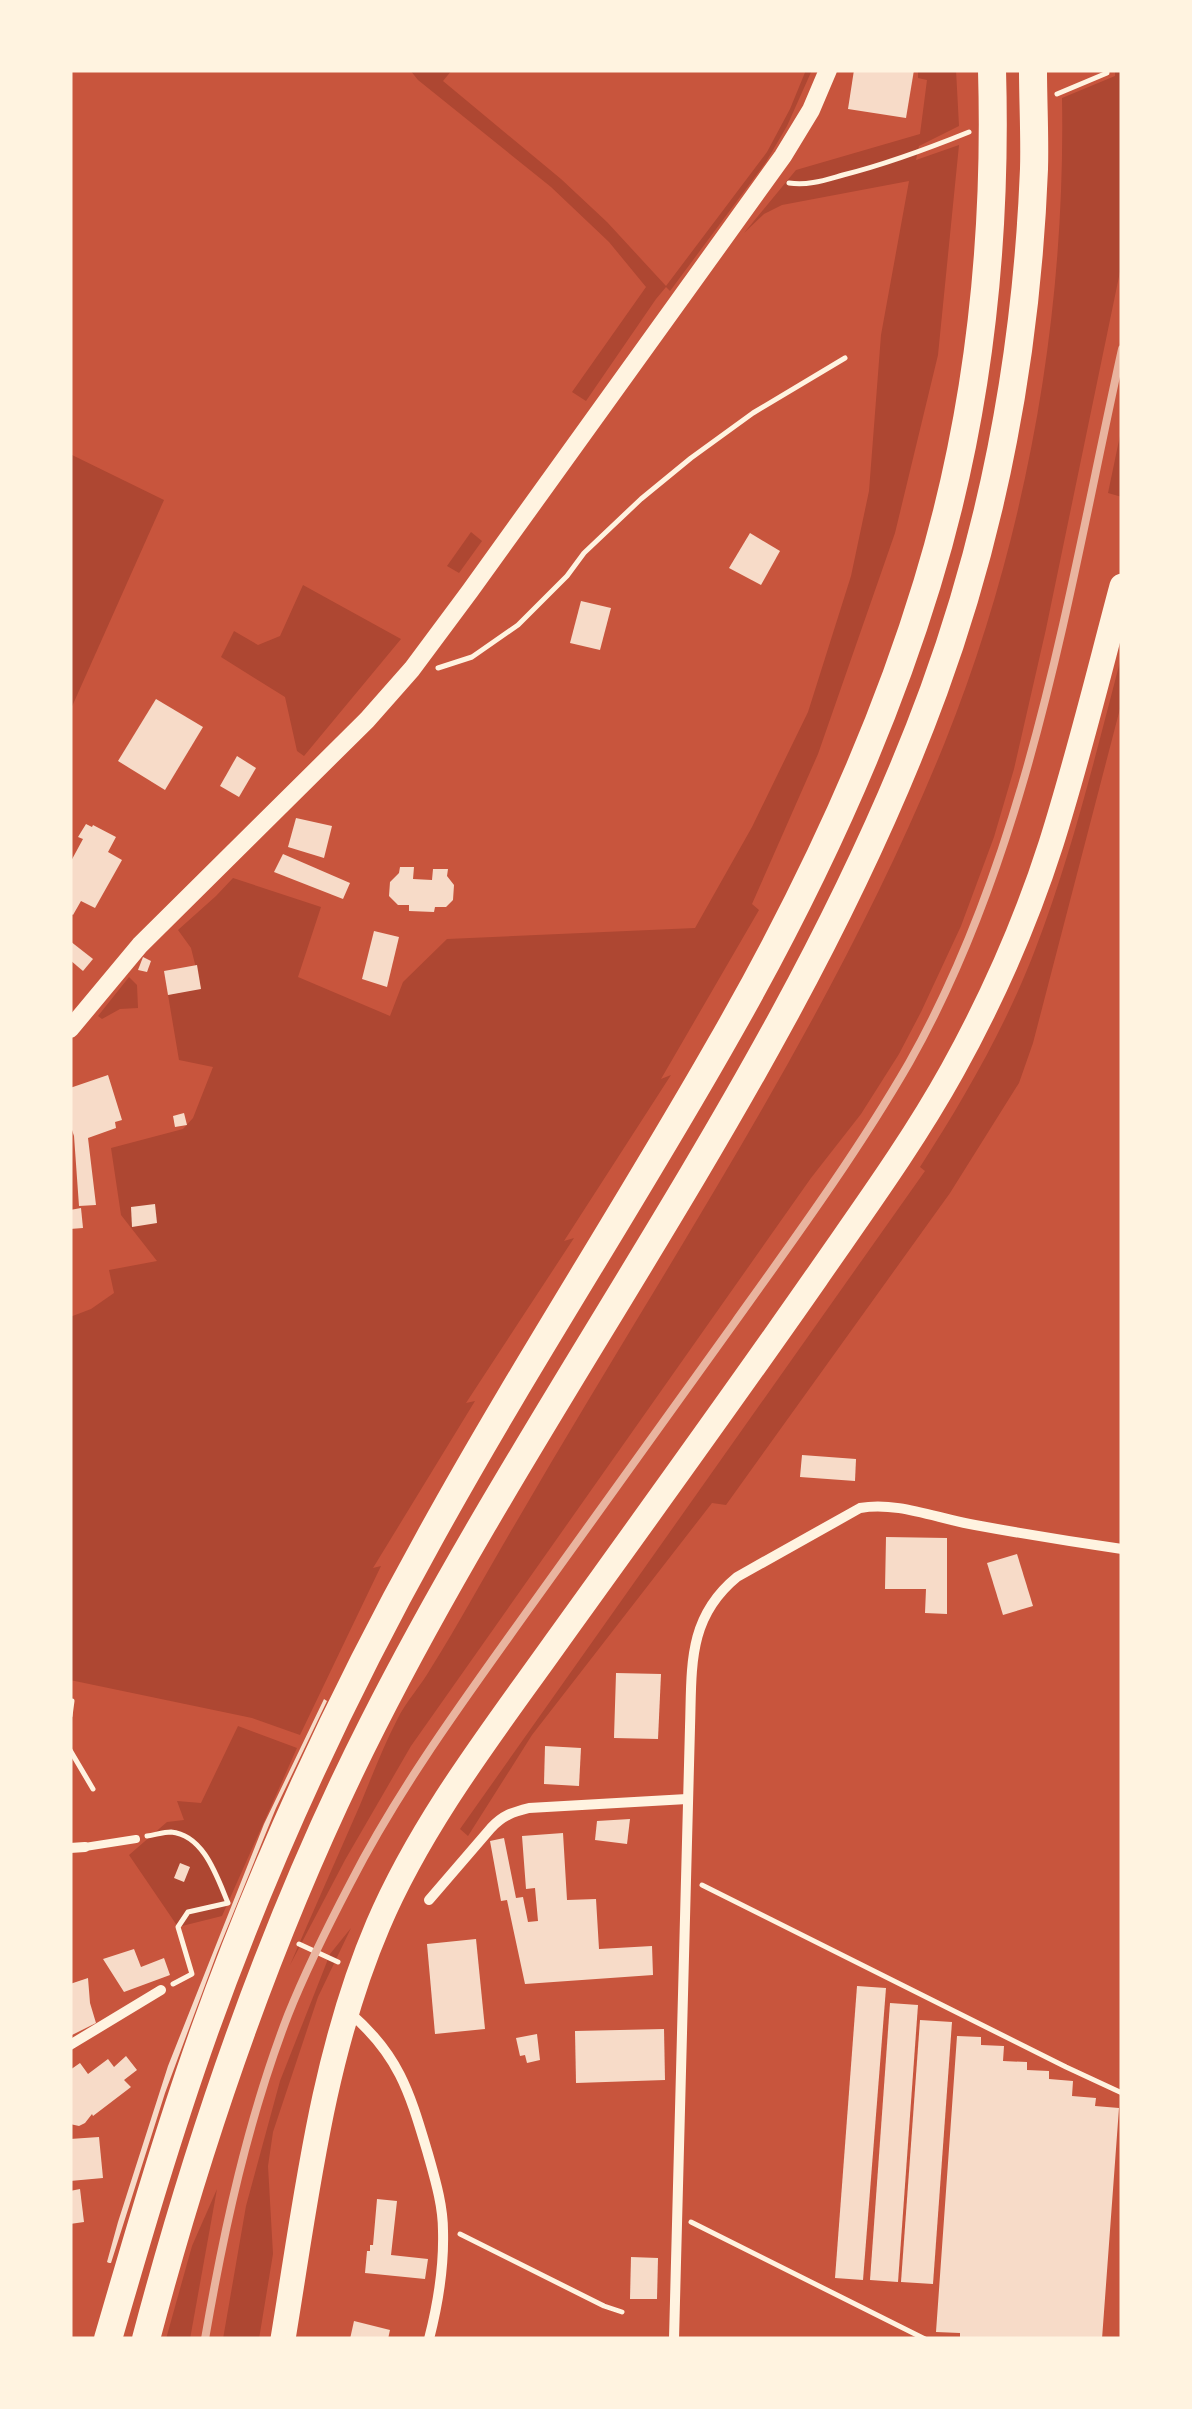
<svg xmlns="http://www.w3.org/2000/svg" width="1192" height="2409" font-family="Manrope,sans-serif">
  <style>
    .green { fill: #ae4732 }
    .building { fill: #f7dbc8 }
    .lines { fill: none; stroke-linecap: round; stroke-linejoin: round }
    .path { stroke: #fff3e0; stroke-width: 5 }
    .service { stroke: #fff3e0; stroke-width: 8 }
    .minor { stroke: #fff3e0; stroke-width: 10 }
    .tertiary { stroke: #fff3e0; stroke-width: 18 }
    .primary { stroke: #fff3e0; stroke-width: 25 }
    .motorway { stroke: #fff3e0; stroke-width: 28 }
    .rail { stroke: #e9b49f; stroke-width: 8 }
  </style>
  <rect width="100%" height="100%" fill="#c8553d"/>
  <g class="green">
    <path d="M410,70H452L443,81L561,179L607,222L666,286L767,152L790,109L806,70H812L787,126L766,162L670,291L666,287L656,299L586,401L572,392L646,287L609,242L551,187L418,80Z"/>
    <path d="M918,70H956L959,126L919,146L916,160L959,145L938,355L895,533L818,754L752,904L759,910L661,1079L671,1075L564,1241L574,1238L466,1403L475,1401L373,1568L381,1566L300,1735L252,1718L70,1680V1317L91,1309L114,1293L109,1270L157,1261L121,1215L111,1148L183,1129L193,1118L213,1067L179,1060L168,995L201,988L191,948L178,930L216,896L233,878L321,907L298,977L390,1016L403,982L447,939L695,928L752,827L808,712L851,576L869,491L881,335L909,181L782,205L764,214L744,233L796,170L920,134L927,80L918,78Z"/>
    <path d="M1115,70H1122V262L1046,629L1014,769L994,837L961,926L921,1012L899,1054L861,1114L811,1178L411,1746L345,1860L290,1965C313,1911 337,1858 360,1805C372,1776 383,1747 397,1720C406,1701 421,1686 431,1668C460,1622 486,1573 514,1526C663,1268 833,1020 945,742C1026,539 1066,316 1062,98L1115,76Z"/>
    <path d="M1122,426V497L1108,493Z"/>
    <path d="M70,454L164,500L70,711Z"/>
    <path d="M471,532L482,541L459,573L447,566Z"/>
    <path d="M303,585L401,639L304,756L297,751L285,697L221,657L234,631L258,645L280,636Z"/>
    <path d="M1122,654V701L1033,1043L1019,1083L950,1193L726,1505L712,1503L532,1735L468,1836L460,1829L925,1171L920,1167C964,1099 1006,1026 1035,950C1072,854 1096,753 1122,654Z"/>
    <path d="M129,977L137,985L138,1008L120,1009L102,1019L98,1016Z"/>
    <path d="M238,1726L297,1748L222,1916L178,1927L129,1855L167,1822L184,1820L177,1801L201,1803Z"/>
    <path d="M351,1928L318,1997L273,2132L268,2166L273,2254L259,2339H223L246,2206L280,2081L330,1954Z"/>
    <path d="M217,2189L190,2339H166L192,2246Z"/>
  </g>
  <g class="building">
    <path d="M854,70H914L906,118L848,109Z"/>
    <path d="M750,533L780,551L761,585L729,568Z"/>
    <path d="M581,601L611,608L600,650L570,643Z"/>
    <path d="M156,699L203,727L165,790L118,761Z"/>
    <path d="M237,756L256,768L239,797L220,786Z"/>
    <path d="M296,818L332,826L324,858L288,847Z"/>
    <path d="M86,824L92,827L93,825L116,837L108,852L122,860L95,908L81,901L73,915L70,913V863L83,839L78,837Z"/>
    <path d="M283,854L350,883L343,899L274,872Z"/>
    <path d="M400,867H414L413,879L432,880L433,869H448L447,876L454,885L453,900L446,907H435L434,912L409,911V905H398L389,896L390,882L399,873Z"/>
    <path d="M374,931L399,937L387,987L362,979Z"/>
    <path d="M70,941L93,959L83,971L70,960Z"/>
    <path d="M143,957L151,961L147,972L138,970Z"/>
    <path d="M197,965L201,989L168,995L164,971Z"/>
    <path d="M108,1075L122,1120L115,1122L116,1128L88,1138L96,1205L79,1206L74,1136L70,1124V1088Z"/>
    <path d="M184,1113L187,1125L175,1127L173,1116Z"/>
    <path d="M155,1204L157,1223L132,1227L131,1207Z"/>
    <path d="M81,1208L83,1228L70,1229V1210Z"/>
    <path d="M802,1455L856,1459L855,1481L800,1477Z"/>
    <path d="M886,1537L947,1538V1614L925,1613L926,1589H885Z"/>
    <path d="M1017,1554L1033,1606L1003,1615L987,1563Z"/>
    <path d="M616,1673L661,1674L658,1739L614,1738Z"/>
    <path d="M324,1699L327,1701L276,1808L217,1953L165,2093L111,2263H109L107,2262L118,2222L168,2066L264,1824Z"/>
    <path d="M545,1746L581,1748L579,1786L544,1784Z"/>
    <path d="M630,1819L627,1844L595,1840L597,1821Z"/>
    <path d="M563,1833L567,1900L596,1899L599,1949L652,1946L653,1975L525,1984L507,1900L501,1901L490,1841L504,1838L516,1898L523,1897L528,1922L538,1921L535,1888L526,1889L522,1836Z"/>
    <path d="M180,1863L190,1867L184,1882L174,1878Z"/>
    <path d="M476,1939L485,2029L435,2034L427,1944Z"/>
    <path d="M134,1949L141,1967L164,1958L170,1975L124,1992L103,1959Z"/>
    <path d="M88,1978L90,2003L96,2023L70,2036V1984Z"/>
    <path d="M857,1986L886,1988L863,2280L835,2278Z"/>
    <path d="M890,2003L918,2005L898,2282L870,2280Z"/>
    <path d="M920,2020L952,2022L933,2284L901,2282Z"/>
    <path d="M664,2029L665,2080L576,2083L575,2031Z"/>
    <path d="M537,2034L540,2060L527,2063L525,2055L520,2056L516,2038Z"/>
    <path d="M957,2036L981,2037V2045L1004,2046L1003,2061L1027,2062V2070L1049,2071V2079L1073,2081L1072,2096L1096,2098L1095,2106L1119,2108L1102,2339H960V2333L936,2332Z"/>
    <path d="M126,2056L137,2070L124,2080L131,2087L93,2116L92,2114L85,2123L79,2126L70,2124V2070L80,2063L88,2074L108,2059L114,2067Z"/>
    <path d="M99,2137L103,2178L70,2181V2139Z"/>
    <path d="M80,2189L84,2222L70,2224V2191Z"/>
    <path d="M377,2199L397,2201L391,2255L428,2259L425,2279L365,2273L367,2251H370V2245H373Z"/>
    <path d="M631,2257L658,2258L657,2299H630Z"/>
    <path d="M354,2321L390,2330L388,2339H350Z"/>
  </g>
  <g class="lines">
    <g class="path">
      <path d="M1057,94L1107,73V70"/>
      <path d="M789,183C808,186 825,180 843,175C887,164 927,149 969,132"/>
      <path d="M438,668L472,657L518,625L567,576L584,553L641,499L691,458L753,413L845,358"/>
      <path d="M70,1716L72,1701"/>
      <path d="M70,1750L93,1789"/>
      <path d="M147,1836C155,1835 163,1832 171,1832C204,1835 217,1877 228,1903L188,1912L178,1927L192,1974L173,1984"/>
      <path d="M702,1885L1066,2067L1122,2093"/>
      <path d="M299,1944L338,1962"/>
      <path d="M691,2222L925,2339"/>
      <path d="M460,2234L604,2306L622,2312"/>
    </g>
    <path class="service" d="M85,1847L136,1839"/>
    <g class="minor">
      <path d="M70,1848L85,1847"/>
      <path d="M429,1900L491,1828C503,1815 513,1812 529,1808L687,1799"/>
      <path d="M350,2013C400,2056 410,2094 428,2154C435,2179 443,2205 443,2231C444,2267 438,2304 429,2339"/>
      <path d="M70,2045L161,1990"/>
      <path d="M674,2339L690,1727C692,1667 687,1618 737,1577L860,1508C897,1501 938,1519 975,1525C1024,1534 1073,1542 1122,1549"/>
    </g>
    <path class="tertiary" d="M70,1029L140,945L367,720L412,669L470,591L783,156L811,110L828,70"/>
    <path class="primary" d="M283,2339C306,2200 322,2056 378,1925C422,1822 493,1731 557,1641C644,1520 731,1400 816,1278C863,1210 912,1143 952,1071C992,999 1026,922 1051,844C1078,759 1099,672 1122,586"/>
    <g class="motorway">
      <path d="M108,2339C138,2236 168,2133 204,2032C265,1861 342,1695 430,1537C522,1370 626,1211 720,1046C804,900 878,745 927,584C978,418 997,243 992,70"/>
      <path d="M146,2339C202,2128 274,1919 373,1724C550,1375 799,1059 934,690C995,523 1027,347 1034,169C1035,136 1033,103 1033,70"/>
    </g>
    <path class="rail" d="M205,2339C224,2229 248,2119 288,2015C306,1970 328,1926 350,1884C399,1788 464,1700 526,1613C596,1516 665,1419 735,1322C795,1238 857,1153 909,1063C1031,847 1069,588 1122,349"/>
  </g>
  <rect width="1192" height="2409" fill="none" stroke="#fff3e0" stroke-width="145"/>
</svg>
